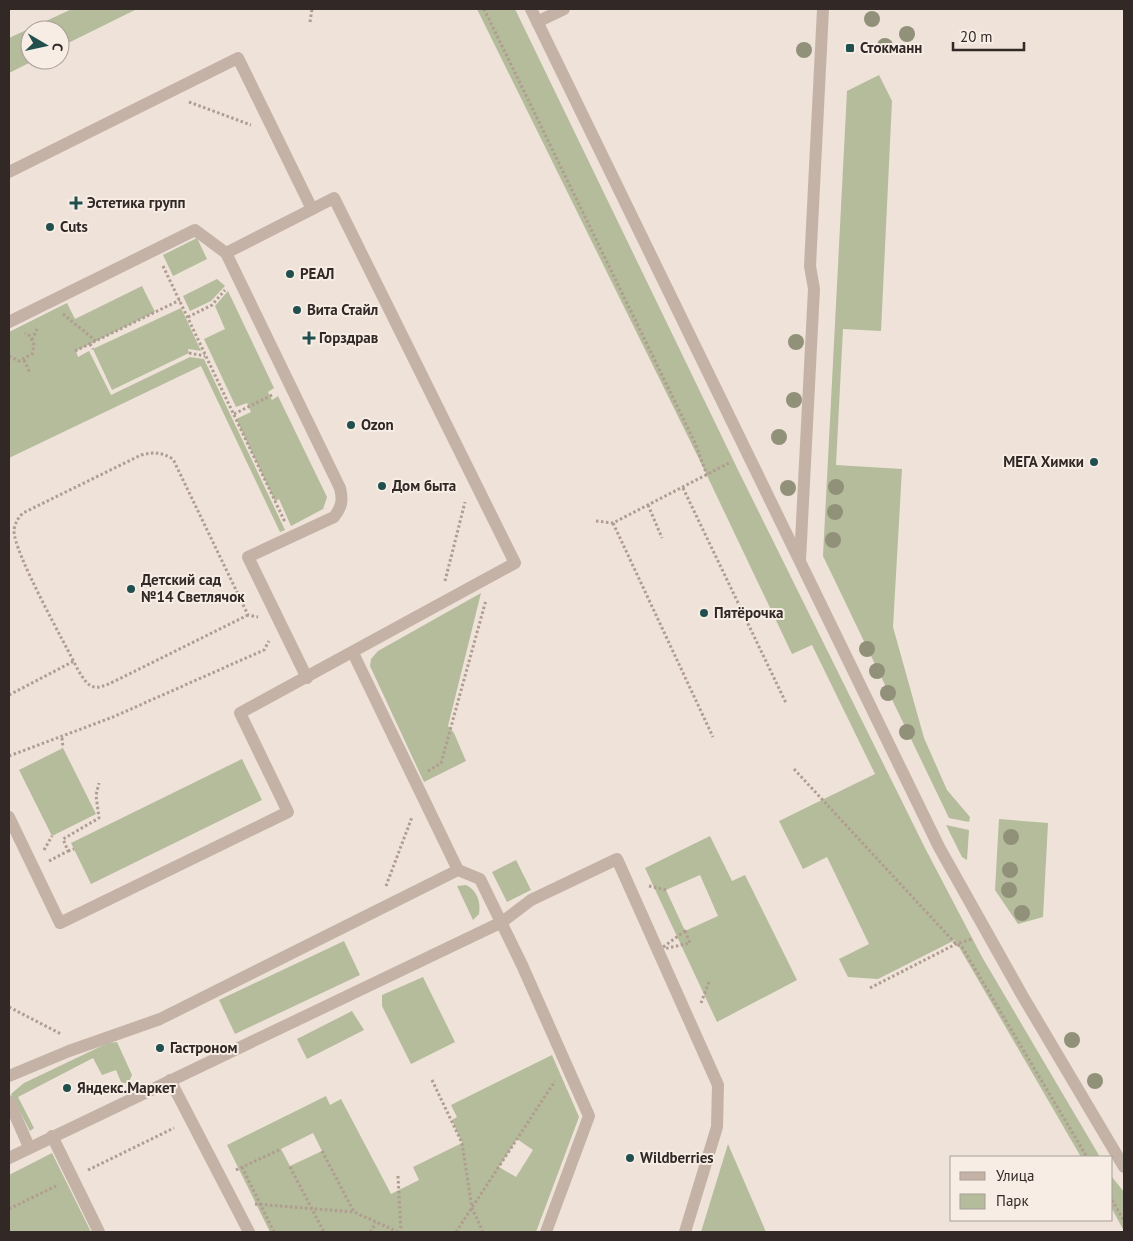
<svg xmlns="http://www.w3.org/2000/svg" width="1133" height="1241" font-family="'PT Sans',sans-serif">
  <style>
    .green { fill: #b4bc9b; fill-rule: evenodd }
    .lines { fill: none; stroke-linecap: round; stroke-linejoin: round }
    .path { stroke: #b19c91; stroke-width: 3; stroke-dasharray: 2.5 2.5; stroke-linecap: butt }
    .service { stroke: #c5b2a7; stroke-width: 12 }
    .minor { stroke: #c5b2a7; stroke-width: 12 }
    .tree { fill: #91917a }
    .poi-dot { fill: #214f4e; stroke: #f7ede5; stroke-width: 2 }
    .labels { text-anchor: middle; stroke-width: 4; stroke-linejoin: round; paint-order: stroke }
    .poi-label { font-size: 15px; font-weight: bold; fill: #322927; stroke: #f7ede5; text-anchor: start }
  </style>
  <rect width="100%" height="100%" fill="#eee2d9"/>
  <g class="green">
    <path d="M72,9H137L60,47V30H30V60H35L9,73V38Z"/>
    <path d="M477,9H515L738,470L925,848L982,957L1100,1157H1081L955,940L878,979L848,977L839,959L869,944L827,857L803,869L779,821L875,774L812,645L792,654L702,465Z"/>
    <path d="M879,75L892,101L881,331L843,329L836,465L902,469L893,627L924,738L947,790L970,817L969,822L949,818L823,556L847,91Z"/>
    <path d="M197,238L207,259L173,276L163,255Z"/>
    <path d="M217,279L225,286L211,301L190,311L183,296Z"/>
    <path d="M142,286L155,312L76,351L78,357L89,351L111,395L190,357L204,359L285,530L280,532L201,366L9,458V332L67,303L75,319Z"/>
    <path d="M228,291L274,388L268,392L272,400L278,396L327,497L323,509L291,526L279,499L275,501L236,419L251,412L247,403L236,407L204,339L225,329L215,306Z"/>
    <path d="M181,308L201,351L188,349L189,353L112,390L93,349Z"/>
    <path d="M481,593L448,726L454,733L466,761L424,782L370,666L371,659L378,651Z"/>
    <path d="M63,748L96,814L52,836L19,770Z"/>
    <path d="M242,759L262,800L91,884L71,843Z"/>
    <path d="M999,819L1048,823L1043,917L1018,924L995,890Z"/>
    <path d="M946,825L969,830L967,860L962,857Z"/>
    <path d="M710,836L732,881L745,875L797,980L717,1022L645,868ZM700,875L718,916L685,931L666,890Z"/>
    <path d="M516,860L531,890L507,902L492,872Z"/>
    <path d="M466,885C477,890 481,902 479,914L473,920L457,886Z"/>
    <path d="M344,941L360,975L235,1034L219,1000Z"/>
    <path d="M423,977L455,1042L411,1064L382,1006V995Z"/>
    <path d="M352,1011L364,1030L307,1059L297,1039Z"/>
    <path d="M117,1042L132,1075L128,1084L121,1082L116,1070L102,1075L93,1058L18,1097L34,1128L30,1131L11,1094L24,1083L108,1043Z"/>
    <path d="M552,1055L579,1117L536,1232H270L227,1145L326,1096L330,1105L341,1099L391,1194L419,1180L413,1167L462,1143L452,1120L457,1117L451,1105ZM313,1133L322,1151L290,1166L281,1149ZM517,1139L533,1150L516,1177L499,1167Z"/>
    <path d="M728,1144L766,1232H701Z"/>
    <path d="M52,1153L91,1232H9V1175Z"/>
    <path d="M1112,1177L1124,1192V1231L1112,1209Z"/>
  </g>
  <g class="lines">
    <g class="path">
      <path d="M484,9L695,443L707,475"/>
      <path d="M310,22L312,9"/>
      <path d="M189,102L251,125"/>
      <path d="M163,266L285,522"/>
      <path d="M63,314L96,341"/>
      <path d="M188,317L212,305L225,290"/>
      <path d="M32,340L37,329"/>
      <path d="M90,344L93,349"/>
      <path d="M75,351L180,300"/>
      <path d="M189,353L205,356"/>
      <path d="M9,356L19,361L32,354L34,345L30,336L25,333"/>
      <path d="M24,360L30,373"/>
      <path d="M234,414L274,394"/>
      <path d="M683,488L786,703"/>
      <path d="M648,505L662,538"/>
      <path d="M596,521L613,523L731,462"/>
      <path d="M613,523L713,737"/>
      <path d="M445,581L465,502"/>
      <path d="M248,615L115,681C94,691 90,690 78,670C66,645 13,552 14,530C15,523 18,518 23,513L141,455C154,452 161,452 173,459L248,615L258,617"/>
      <path d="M9,695L74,661"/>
      <path d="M62,738L63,748"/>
      <path d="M9,756L113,717L264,650L269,641"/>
      <path d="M794,769L956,944L962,947L1087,1157"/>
      <path d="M428,771L441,763L486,600"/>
      <path d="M44,850L52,836"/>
      <path d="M68,851L74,849"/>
      <path d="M49,861L68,851L63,839L99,818L96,795L99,783"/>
      <path d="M386,886L412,817"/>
      <path d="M649,886L666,890"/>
      <path d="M685,931L690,943L659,950Z"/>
      <path d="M870,988L956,944L972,939"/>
      <path d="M701,1003L709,982"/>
      <path d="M9,1007L61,1034"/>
      <path d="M432,1080L462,1143L472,1208L483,1232"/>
      <path d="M322,1151L354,1212L398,1232"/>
      <path d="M242,1167L274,1232"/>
      <path d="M290,1167L324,1232"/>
      <path d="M88,1170L174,1128"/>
      <path d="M236,1170L281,1149"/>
      <path d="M398,1176L401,1232"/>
      <path d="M1112,1200L1124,1221"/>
      <path d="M255,1204L354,1212"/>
      <path d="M9,1209L58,1185"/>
      <path d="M370,1232L376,1223"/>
      <path d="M456,1232L555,1081"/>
    </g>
    <g class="service">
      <path d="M537,22L564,9"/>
      <path d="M9,172L238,58L312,209"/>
      <path d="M226,253L340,488C343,500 342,507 334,517L248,557L307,678"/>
      <path d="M9,322L195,230L226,253L334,198L515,563L240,713L288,812L60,923L9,817"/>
      <path d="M800,560L814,289L810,266L823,9"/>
      <path d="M353,653L458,870L480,879L522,965L589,1116L546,1232"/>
      <path d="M9,1076L69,1051L160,1019L458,870"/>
      <path d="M170,1080L249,1232"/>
      <path d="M9,1101L29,1147"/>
      <path d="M52,1136L99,1232"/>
      <path d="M9,1158L502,922L531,900L617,859L718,1085L717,1127L685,1232"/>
    </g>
    <path class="minor" d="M531,9L939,847L1022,995L1124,1167"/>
  </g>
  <g class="tree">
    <circle cx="872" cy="19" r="8"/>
    <circle cx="907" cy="34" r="8"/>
    <circle cx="885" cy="46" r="8"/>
    <circle cx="804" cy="50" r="8"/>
    <circle cx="796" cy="342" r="8"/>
    <circle cx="794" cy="400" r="8"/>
    <circle cx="779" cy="437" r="8"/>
    <circle cx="836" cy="487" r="8"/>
    <circle cx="788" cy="488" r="8"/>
    <circle cx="835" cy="512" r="8"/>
    <circle cx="833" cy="540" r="8"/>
    <circle cx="867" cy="649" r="8"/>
    <circle cx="877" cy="671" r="8"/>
    <circle cx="888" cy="693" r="8"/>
    <circle cx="907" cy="732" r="8"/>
    <circle cx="1011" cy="837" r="8"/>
    <circle cx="1010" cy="870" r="8"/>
    <circle cx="1009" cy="890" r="8"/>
    <circle cx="1022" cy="913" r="8"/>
    <circle cx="1072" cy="1040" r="8"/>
    <circle cx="1095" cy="1081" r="8"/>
  </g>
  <g class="poi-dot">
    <rect x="845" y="43" width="10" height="10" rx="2.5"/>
    <path d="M73.5 195.5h5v5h5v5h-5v5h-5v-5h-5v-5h5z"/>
    <circle cx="50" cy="227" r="5"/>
    <circle cx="290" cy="274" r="5"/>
    <circle cx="297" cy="310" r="5"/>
    <path d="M306.5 330.5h5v5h5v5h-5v5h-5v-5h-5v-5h5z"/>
    <circle cx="351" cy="425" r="5"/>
    <circle cx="1094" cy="462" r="5"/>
    <circle cx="382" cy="486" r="5"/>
    <circle cx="131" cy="589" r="5"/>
    <circle cx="704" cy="613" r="5"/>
    <circle cx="160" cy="1048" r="5"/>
    <circle cx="67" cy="1088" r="5"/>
    <circle cx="630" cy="1158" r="5"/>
  </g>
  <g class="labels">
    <g class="poi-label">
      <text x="860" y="53">Стокманн</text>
      <text x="87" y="208">Эстетика групп</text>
      <text x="60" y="232">Cuts</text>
      <text x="300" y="279">РЕАЛ</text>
      <text x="307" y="315">Вита Стайл</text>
      <text x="319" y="343">Горздрав</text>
      <text x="361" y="430">Ozon</text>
      <text x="1084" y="467" text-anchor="end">МЕГА Химки</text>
      <text x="392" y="491">Дом быта</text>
      <text x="141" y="585">Детский сад<tspan x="141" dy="17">№14 Светлячок</tspan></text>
      <text x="714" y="618">Пятёрочка</text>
      <text x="170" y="1053">Гастроном</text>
      <text x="77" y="1093">Яндекс.Маркет</text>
      <text x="640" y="1163">Wildberries</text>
    </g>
  </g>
  <rect width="1133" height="1241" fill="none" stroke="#322927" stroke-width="20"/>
  <rect x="950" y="1156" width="162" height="65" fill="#f7ede5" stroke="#a89f99"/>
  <rect x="960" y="1172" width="25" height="8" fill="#c5b2a7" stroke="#a89f99"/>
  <text x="996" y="1181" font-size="15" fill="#322927">Улица</text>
  <rect x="960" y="1194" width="25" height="15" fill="#b4bc9b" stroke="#a89f99"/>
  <text x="996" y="1206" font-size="15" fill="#322927">Парк</text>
  <g transform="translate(45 45) rotate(99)"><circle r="24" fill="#f7ede5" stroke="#a89f99"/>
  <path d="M0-4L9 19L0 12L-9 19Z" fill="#214f4e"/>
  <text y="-8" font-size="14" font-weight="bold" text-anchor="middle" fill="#322927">С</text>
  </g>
  <path d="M953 42v8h71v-8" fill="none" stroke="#322927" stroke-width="2.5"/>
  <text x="960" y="42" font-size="15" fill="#322927" stroke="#f7ede5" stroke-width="4" paint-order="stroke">20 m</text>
</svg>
